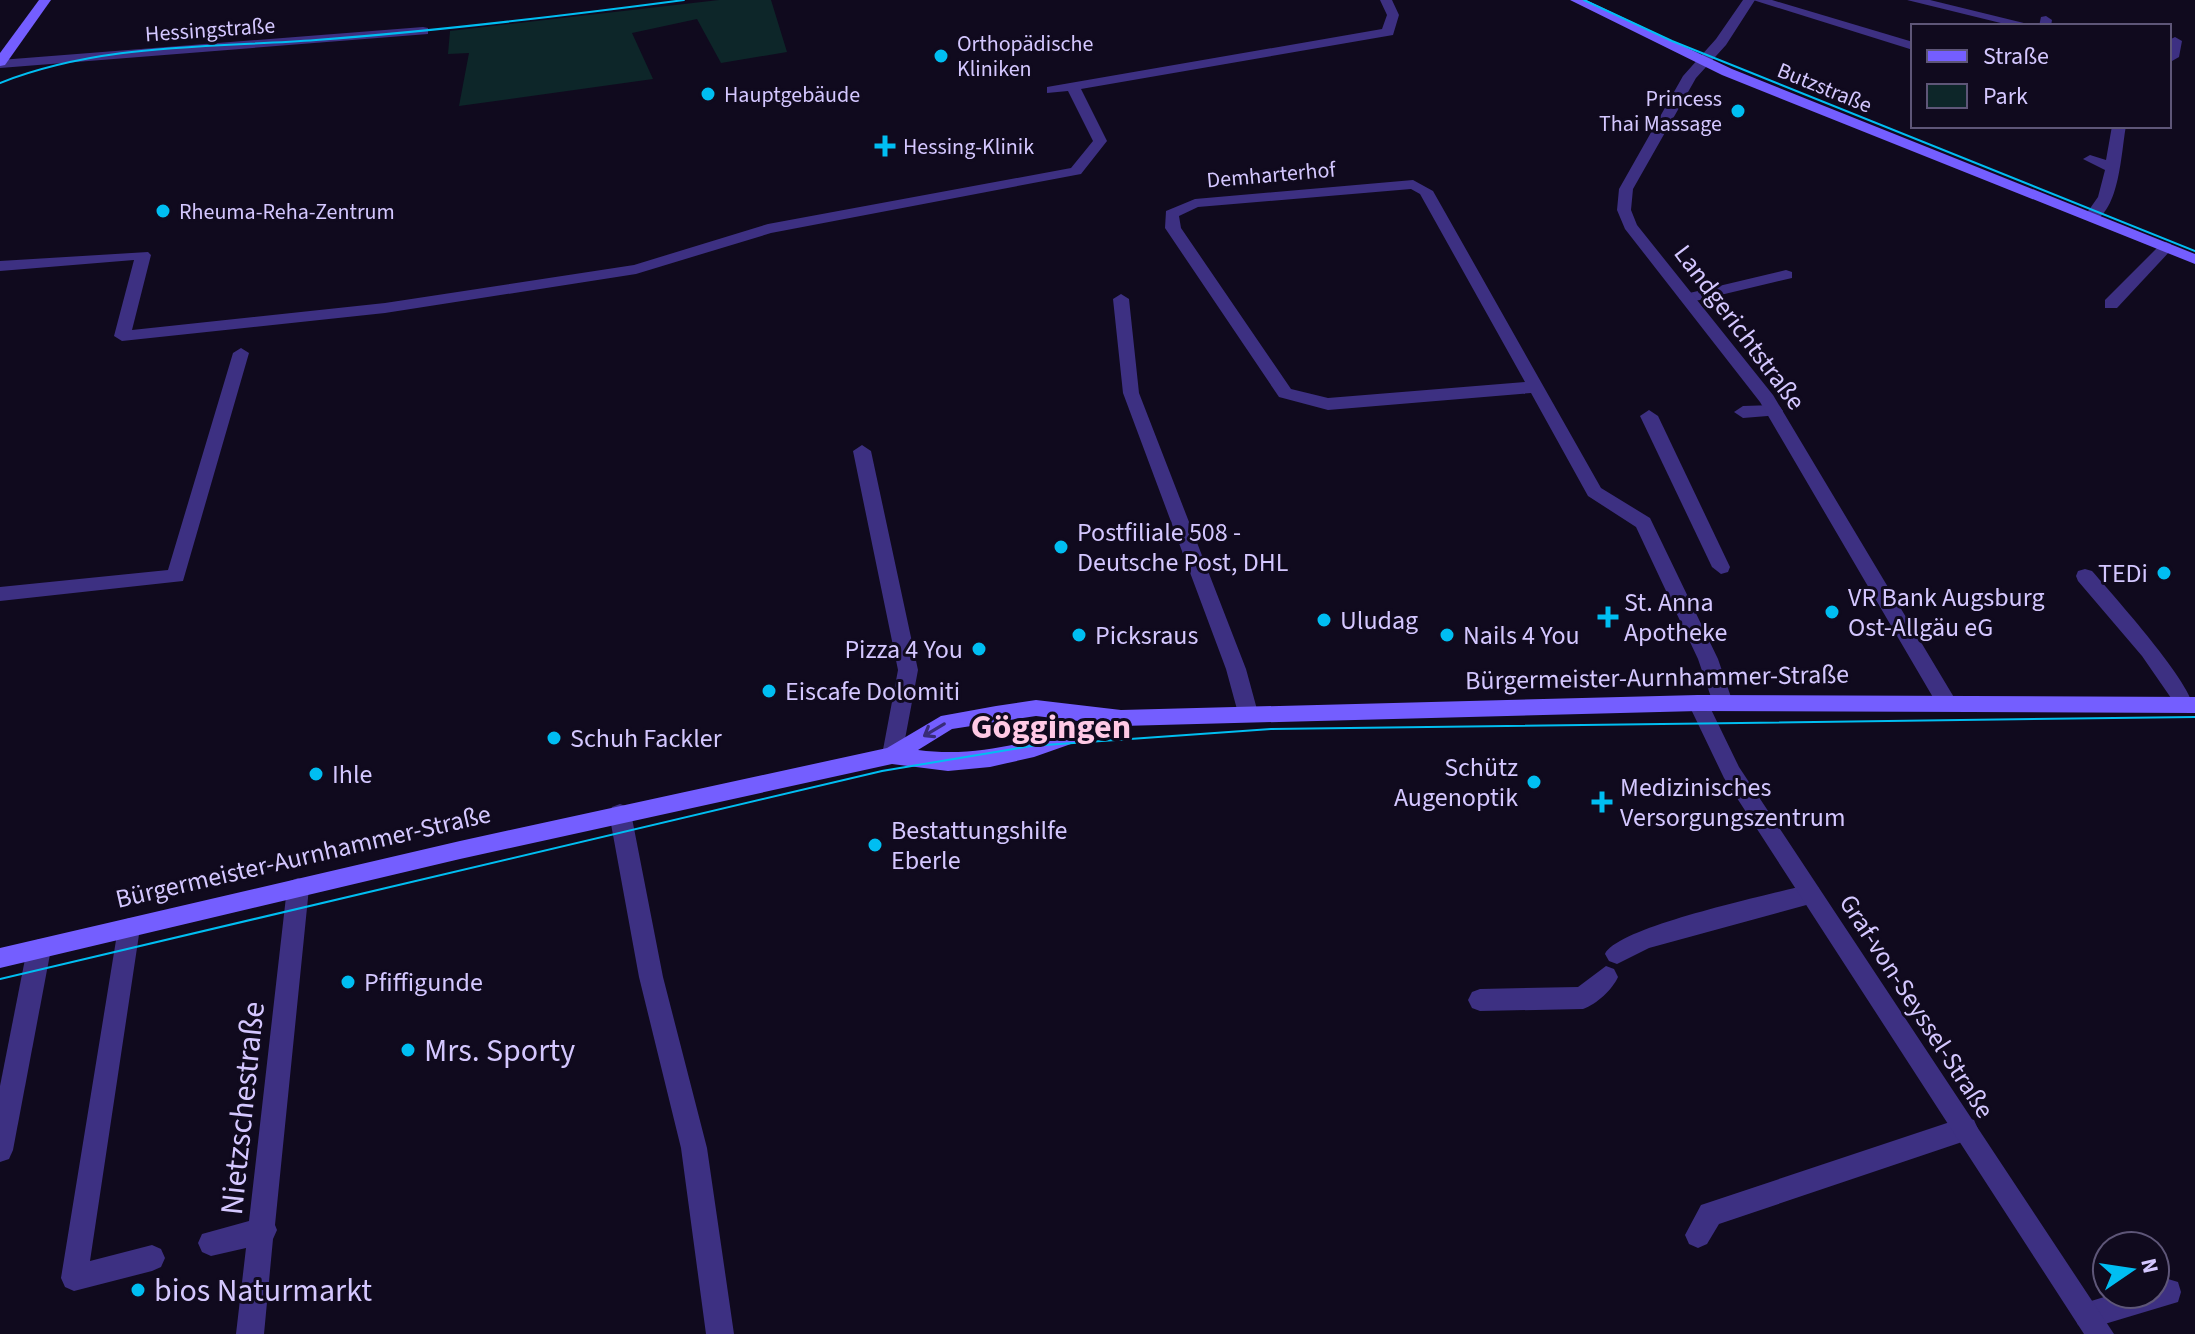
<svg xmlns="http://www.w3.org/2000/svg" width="2195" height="1334" font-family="'Source Sans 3',sans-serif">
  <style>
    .green { fill: #0d2629 }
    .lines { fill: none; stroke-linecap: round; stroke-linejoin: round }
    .lane { fill: #3d3082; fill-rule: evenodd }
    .street { fill: #3d3082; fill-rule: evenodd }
    .secondary { fill: #745eff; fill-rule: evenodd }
    .tram { stroke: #00bef2; stroke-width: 2 }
    .oneway { stroke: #382c78 }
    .poi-dot { fill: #00bef2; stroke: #100a1e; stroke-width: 3 }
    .labels { text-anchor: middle; stroke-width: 6; stroke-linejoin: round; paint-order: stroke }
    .far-street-label { font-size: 22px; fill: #d4c7ff; stroke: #100a1e }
    .far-poi-label { font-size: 22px; fill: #d4c7ff; stroke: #100a1e; text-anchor: start }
    .street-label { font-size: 26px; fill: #d4c7ff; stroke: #100a1e }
    .poi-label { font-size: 26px; fill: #d4c7ff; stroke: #100a1e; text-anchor: start }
    .near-poi-label { font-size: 32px; fill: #d4c7ff; stroke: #100a1e; text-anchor: start }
    .near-street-label { font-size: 32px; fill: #d4c7ff; stroke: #100a1e }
    .district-label { font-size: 34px; font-weight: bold; fill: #ffc9e5; stroke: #100a1e }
  </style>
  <rect width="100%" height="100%" fill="#100a1e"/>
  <path class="green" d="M719,0H771L787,52L721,63L697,19L632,33L653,79L459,106L469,53L448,54L450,31Z"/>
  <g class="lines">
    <g class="lane">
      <path d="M1380,0H1392L1399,15L1393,35L1081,89L1107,141L1081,174L771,233L636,274L385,313L122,341L114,336L134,260L0,271V261L148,252L151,255L132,330L385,303L634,265L768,224L1071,168L1093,141L1068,91L1047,93V87L1382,29L1387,15Z"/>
      <path d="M1753,0H1772L1913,42V50Z"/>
      <path d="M1907,0H1930L2036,26H2013Z"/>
      <path d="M2046,16L2052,20L2051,26H2039L2041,17Z"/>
      <path d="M2175,37L2182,41L2179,57L2172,61L2169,60V40Z"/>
      <path d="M2112,126H2126C2121,152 2120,211 2092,222L2084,217L2098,197L2105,170L2083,159L2090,155L2106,160Z"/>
      <path d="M1413,180L1433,191L1601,488L1650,518L1718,659L1733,703L1730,709H1716L1713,703L1698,659L1636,527L1588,496L1531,393L1328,410L1279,397L1165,228L1166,211L1195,199ZM1411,189L1420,194L1525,382L1328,398L1291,389L1181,228L1179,216L1198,207Z"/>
      <path d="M2166,242L2171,244V250L2117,308H2105V300L2161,244Z"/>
      <path d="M1786,270L1792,272V278L1687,303L1679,298L1681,295Z"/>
      <path d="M1121,294L1129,299L1139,393L1246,669L1258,713L1255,719H1241L1238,713L1226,669L1123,393L1113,299Z"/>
      <path d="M241,348L249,353L183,581L0,601V587L168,570L233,353Z"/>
      <path d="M1774,405L1780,407L1783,411L1780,415L1743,418L1734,412L1743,406Z"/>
      <path d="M1649,410L1658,416L1730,567L1728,572L1721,574L1712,567L1640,416Z"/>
      <path d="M862,445L871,451L918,670L902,755L899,761L892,764L885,761L882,755L898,670L853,451Z"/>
      <path d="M2085,569L2092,571C2112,594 2195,686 2194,711H2180L2142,656L2078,581L2076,576L2078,571Z"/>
      <path d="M620,804L628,807L631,813L663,977L707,1148L734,1334H706L681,1148L639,977L609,813L612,807Z"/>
      <path d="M298,878L306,881L309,888L275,1225L277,1230L273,1239L264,1334H236L246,1248L211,1256L202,1252L198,1243L202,1234L249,1221L287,888L290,881Z"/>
      <path d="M1810,884L1818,887L1821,894L1818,901L1810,904L1649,948L1617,964L1609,961L1605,954C1618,926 1774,894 1810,884Z"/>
      <path d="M129,918L137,921L140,928L90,1261L152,1245L161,1249L165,1258L161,1267L152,1271L74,1291L65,1287L61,1278L118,928L121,921Z"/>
      <path d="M39,939L47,942L51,949L13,1150L9,1159L0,1162V1086L27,949L31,942Z"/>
      <path d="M1606,966L1614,969L1618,977C1612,990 1597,1004 1583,1009L1480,1011L1472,1008L1468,1000L1472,992L1480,989L1578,987Z"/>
      <path d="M1965,1117L1974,1120L1978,1129L1974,1138L1719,1224L1707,1244L1698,1248L1689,1244L1685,1235L1701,1205Z"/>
      <path d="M2168,1279L2178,1282L2181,1292L2178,1302L2088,1329L2078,1325L2074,1315L2078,1305L2114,1294H2155V1282Z"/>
    </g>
    <g class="street">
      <path d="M1743,0H1755L1726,45L1696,78L1633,189L1631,210L1637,225L1773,395L1955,699L1958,705L1955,711H1941L1760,402L1625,229L1617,210L1619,189L1683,76L1716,39Z"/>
      <path d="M423,27L428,28V34L0,68V60Z"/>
      <path d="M1698,695L1705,697L1739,767L2114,1334H2084L1724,778L1688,703L1691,697Z"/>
    </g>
    <g class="secondary">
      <path d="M39,0H51L5,65L0,66V53Z"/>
      <path d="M1570,0H1586L1732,69L2195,254V264L1722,75Z"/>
      <path d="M1698,695L2195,697V713L1698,711L1122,726L1034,757L990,767L948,771L892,764L460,859L0,968V948L460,841L887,748L941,716L996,706L1036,700L1121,710ZM1036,716L1087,722C1032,742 977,758 918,750L952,729Z"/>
    </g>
    <g class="tram">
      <path d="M1584,0L1672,41L2195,251"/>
      <path d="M0,83C102,43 209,48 316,40C439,31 562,16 684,0"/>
      <path d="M0,979L882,771L1031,746L1271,729L2195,717"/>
    </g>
  </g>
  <defs><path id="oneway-shaft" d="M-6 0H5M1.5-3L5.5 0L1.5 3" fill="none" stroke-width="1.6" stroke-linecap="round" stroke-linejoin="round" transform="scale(2)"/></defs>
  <use class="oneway" href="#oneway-shaft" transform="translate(934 730) rotate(149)"/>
  <g class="poi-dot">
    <circle cx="941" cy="56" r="8"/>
    <circle cx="708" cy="94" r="8"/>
    <circle cx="1738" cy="111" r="8"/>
    <path d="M881 134h8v8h8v8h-8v8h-8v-8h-8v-8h8z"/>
    <circle cx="163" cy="211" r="8"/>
    <circle cx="1061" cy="547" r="8"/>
    <circle cx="2164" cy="573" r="8"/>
    <circle cx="1832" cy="612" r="8"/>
    <path d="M1604 605h8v8h8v8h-8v8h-8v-8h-8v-8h8z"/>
    <circle cx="1324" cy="620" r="8"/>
    <circle cx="1079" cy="635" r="8"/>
    <circle cx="1447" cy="635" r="8"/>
    <circle cx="979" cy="649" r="8"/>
    <circle cx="769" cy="691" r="8"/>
    <circle cx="554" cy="738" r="8"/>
    <circle cx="316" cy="774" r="8"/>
    <circle cx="1534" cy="782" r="8"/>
    <path d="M1598 790h8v8h8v8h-8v8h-8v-8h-8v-8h8z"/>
    <circle cx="875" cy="845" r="8"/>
    <circle cx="348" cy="982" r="8"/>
    <circle cx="408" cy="1050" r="8"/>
    <circle cx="138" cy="1290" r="8"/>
  </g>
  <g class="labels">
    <g class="far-street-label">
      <text transform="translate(210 29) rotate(-4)" y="8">Hessingstraße</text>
      <text transform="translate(1825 87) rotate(22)" y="8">Butzstraße</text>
      <text transform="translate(1271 174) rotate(-5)" y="8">Demharterhof</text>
    </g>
    <g class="far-poi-label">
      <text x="957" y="51">Orthopädische<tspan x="957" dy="25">Kliniken</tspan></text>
      <text x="724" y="102">Hauptgebäude</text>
      <text x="1722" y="106" text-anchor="end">Princess<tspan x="1722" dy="25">Thai Massage</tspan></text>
      <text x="903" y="154">Hessing-Klinik</text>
      <text x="179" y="219">Rheuma-Reha-Zentrum</text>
    </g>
    <g class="street-label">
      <text transform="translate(1740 327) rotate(53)" y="9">Landgerichtstraße</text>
      <text transform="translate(1657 677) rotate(-1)" y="9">Bürgermeister-Aurnhammer-Straße</text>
      <text transform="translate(303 856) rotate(-13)" y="9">Bürgermeister-Aurnhammer-Straße</text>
      <text transform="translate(1917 1006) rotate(57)" y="9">Graf-von-Seyssel-Straße</text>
    </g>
    <g class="poi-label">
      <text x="1077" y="541">Postfiliale 508 -<tspan x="1077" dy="30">Deutsche Post, DHL</tspan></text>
      <text x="2148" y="582" text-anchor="end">TEDi</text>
      <text x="1848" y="606">VR Bank Augsburg<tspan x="1848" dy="30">Ost-Allgäu eG</tspan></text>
      <text x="1624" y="611">St. Anna<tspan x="1624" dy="30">Apotheke</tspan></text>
      <text x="1340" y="629">Uludag</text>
      <text x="1095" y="644">Picksraus</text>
      <text x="1463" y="644">Nails 4 You</text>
      <text x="963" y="658" text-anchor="end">Pizza 4 You</text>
      <text x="785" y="700">Eiscafe Dolomiti</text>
      <text x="570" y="747">Schuh Fackler</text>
      <text x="1518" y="776" text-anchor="end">Schütz<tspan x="1518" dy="30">Augenoptik</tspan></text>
      <text x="332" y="783">Ihle</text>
      <text x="1620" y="796">Medizinisches<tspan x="1620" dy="30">Versorgungszentrum</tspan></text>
      <text x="891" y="839">Bestattungshilfe<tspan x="891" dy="30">Eberle</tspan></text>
      <text x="364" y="991">Pfiffigunde</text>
    </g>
    <g class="near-poi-label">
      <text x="424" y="1061">Mrs. Sporty</text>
      <text x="154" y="1301">bios Naturmarkt</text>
    </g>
    <g class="near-street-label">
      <text transform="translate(242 1108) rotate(-84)" y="11">Nietzschestraße</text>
    </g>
    <g class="district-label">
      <text x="1051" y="738">Göggingen</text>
    </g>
  </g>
  <rect x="1911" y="24" width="260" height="104" fill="#100a1e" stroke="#5e5678" stroke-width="2"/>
  <rect x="1927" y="50" width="40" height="12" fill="#745eff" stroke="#5e5678" stroke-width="2"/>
  <text x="1983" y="64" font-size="24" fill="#d4c7ff">Straße</text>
  <rect x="1927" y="84" width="40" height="24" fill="#0d2629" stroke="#5e5678" stroke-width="2"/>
  <text x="1983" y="104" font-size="24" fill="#d4c7ff">Park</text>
  <g transform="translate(2131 1270) rotate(77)"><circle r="38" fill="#100a1e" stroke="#5e5678" stroke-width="2"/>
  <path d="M0-6L14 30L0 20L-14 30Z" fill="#00bef2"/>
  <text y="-12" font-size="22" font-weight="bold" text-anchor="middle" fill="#d4c7ff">N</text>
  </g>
</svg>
